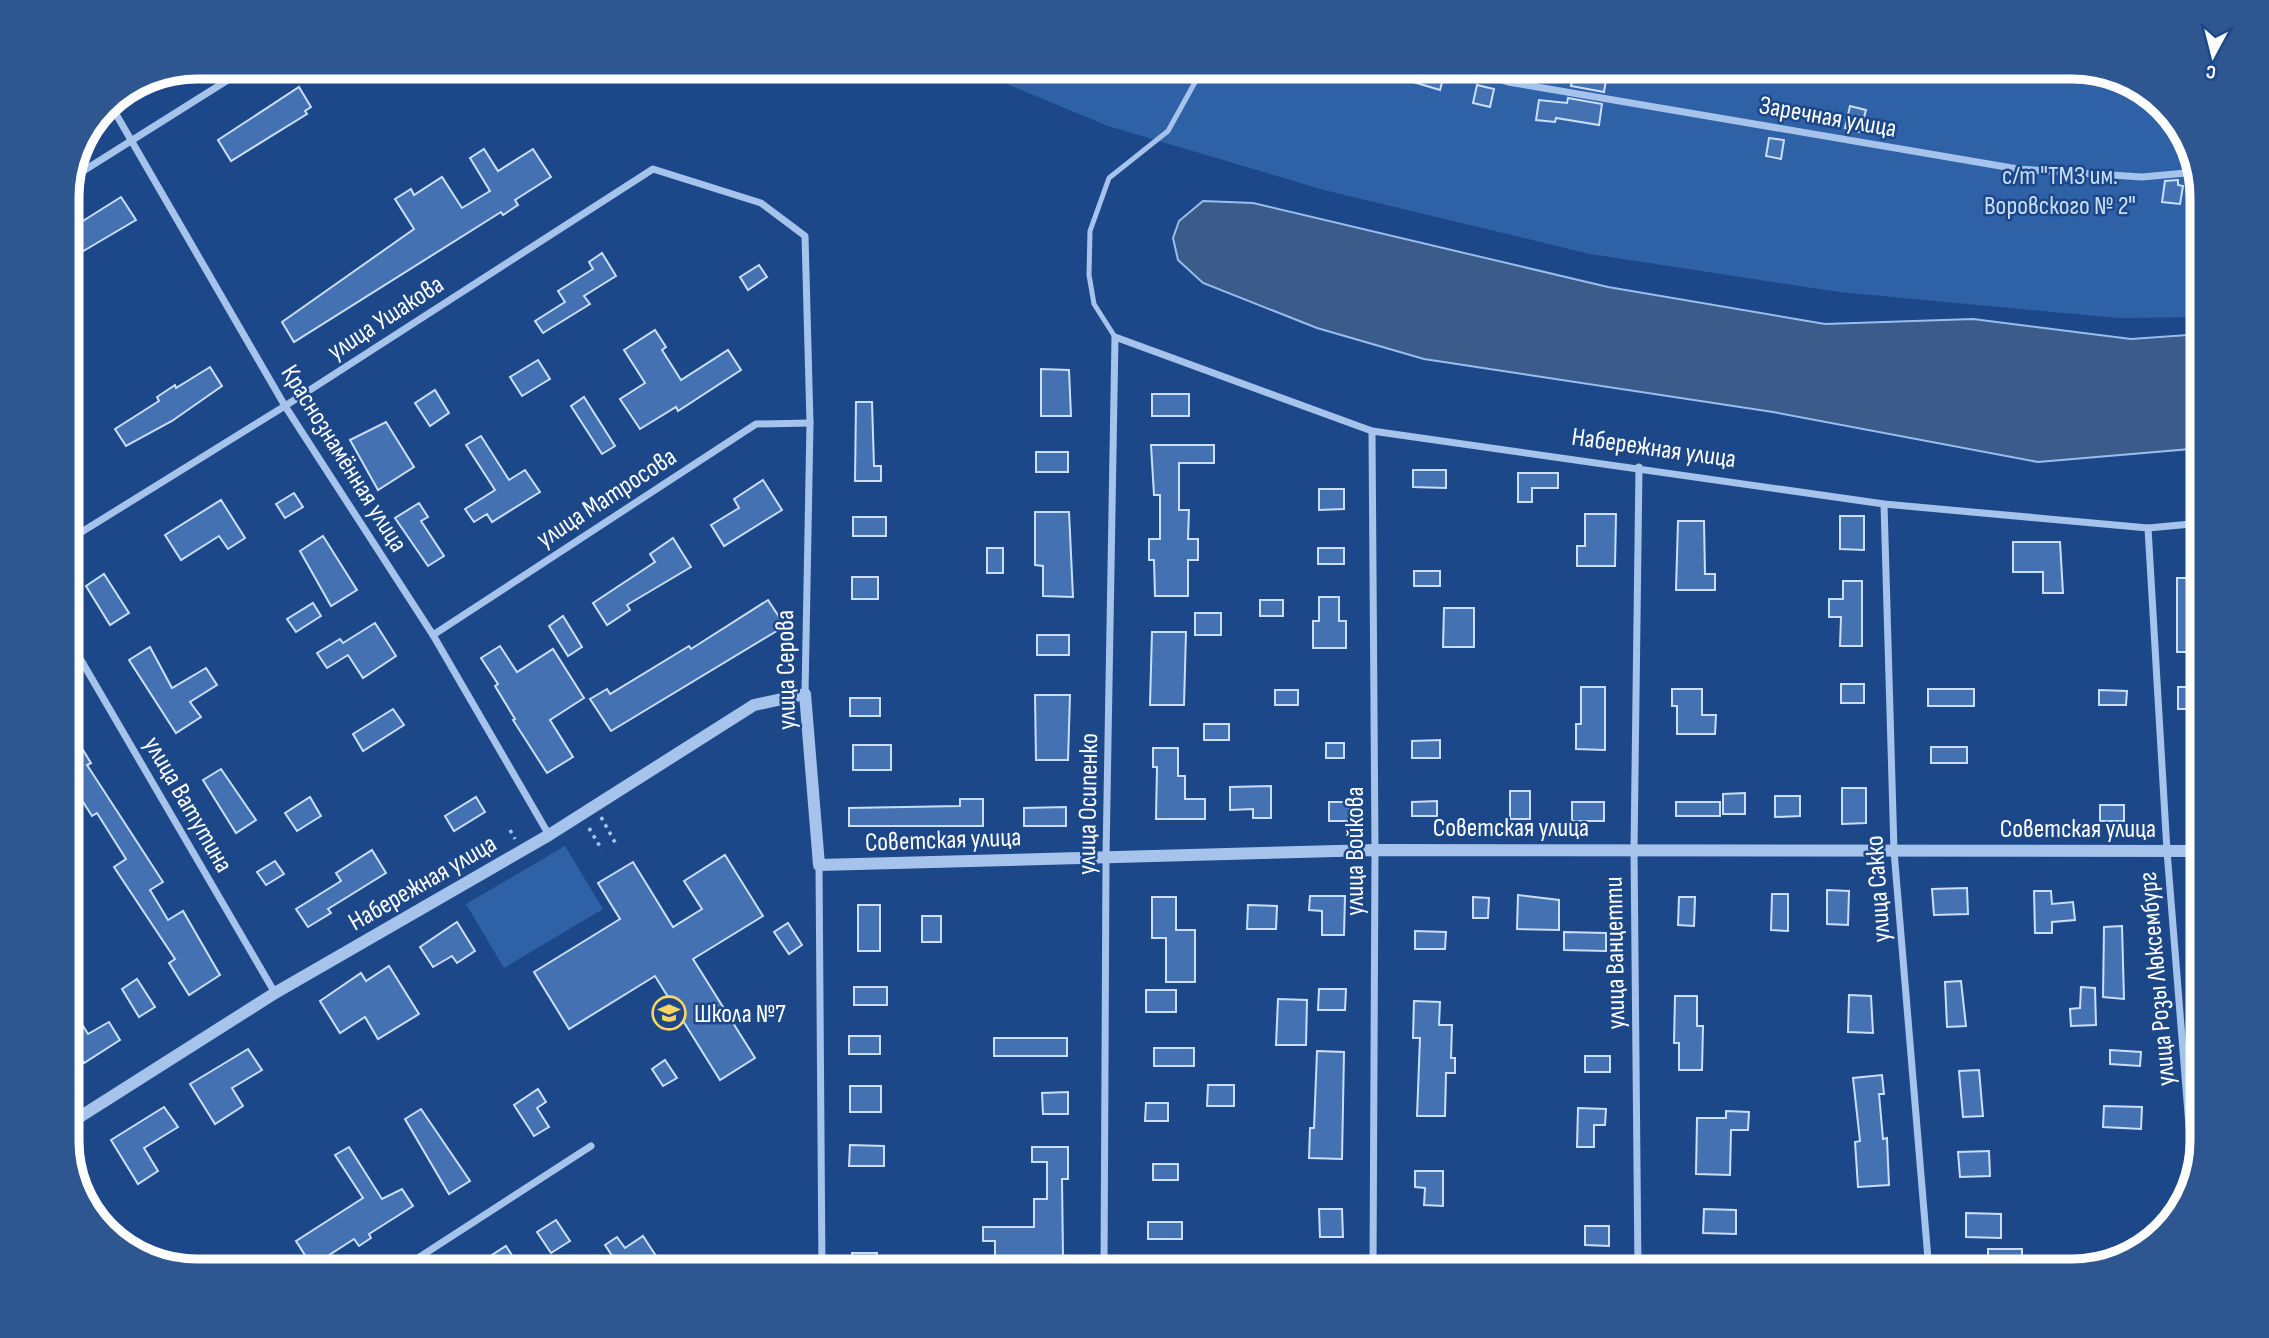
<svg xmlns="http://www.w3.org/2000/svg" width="2269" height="1338" font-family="'Sofia Sans Condensed',sans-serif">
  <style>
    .green { fill: #2f61a7 }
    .water { fill: #3b5c8b; stroke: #99beee; stroke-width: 2 }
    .building { fill: #4471b2; stroke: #cbdef9; stroke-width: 2 }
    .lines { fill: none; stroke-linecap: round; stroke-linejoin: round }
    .path { stroke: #a6c3ec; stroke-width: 3.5; stroke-dasharray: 3.5 5; stroke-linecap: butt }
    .service { stroke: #a6c3ec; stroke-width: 5 }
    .minor { stroke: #a6c3ec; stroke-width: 7 }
    .tertiary { stroke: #a6c3ec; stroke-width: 12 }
    .labels { text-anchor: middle; stroke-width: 5; stroke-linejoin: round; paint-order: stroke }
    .street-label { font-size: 26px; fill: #fff; stroke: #1c4889 }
    .park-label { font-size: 26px; fill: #cbdef9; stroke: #1c4889 }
    .poi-label { font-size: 26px; fill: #fff; stroke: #1c4889; text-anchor: start }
    .rim { fill: none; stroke: #fff; stroke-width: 9 }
  </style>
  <rect width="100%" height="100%" fill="#1c4889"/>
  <g class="green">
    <path d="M966,67H2072L2137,84L2185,131L2202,189V317L2118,318L1839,292L1590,254L1324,190L1108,126Z"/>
    <path d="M565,846L603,909L504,968L466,904Z"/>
  </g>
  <path class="water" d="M1203,201L1253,203L1608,287L1825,324L1973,319L2131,339L2202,334V448L2038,462L1773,412L1424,359L1317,328L1203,283L1178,260L1173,238L1179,221Z"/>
  <g class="building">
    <path d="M1374,66H1409L1444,75L1440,90L1373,70Z"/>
    <path d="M1573,74L1606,80L1604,92L1571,86Z"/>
    <path d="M1477,85L1494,89L1490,107L1473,103Z"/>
    <path d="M299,87L311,107L305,111L307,114L231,161L218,140Z"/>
    <path d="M1568,98L1602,104L1599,125L1556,118L1555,122L1536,120L1539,100L1567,103Z"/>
    <path d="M1850,106L1866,110L1860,132L1845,128Z"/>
    <path d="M1769,138L1784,140L1781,159L1766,156Z"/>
    <path d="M484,149L498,171L533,149L551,177L515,200L518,205L503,215L501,212L294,342L282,322L414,229L395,199L411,189L414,195L442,177L462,208L490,191L470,158Z"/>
    <path d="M2178,180V185L2183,186L2180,204L2162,202L2165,181Z"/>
    <path d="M121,197L136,220L80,253L67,231Z"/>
    <path d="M602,253L616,276L584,296L590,304L543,333L535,321L565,302L558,291L593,269L589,262Z"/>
    <path d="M759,265L767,277L748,290L740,277Z"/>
    <path d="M655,330L666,347L662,350L681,380L728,350L741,370L678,411L676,407L640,429L620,399L645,383L624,350Z"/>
    <path d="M538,360L550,379L522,396L510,377Z"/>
    <path d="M210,367L222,386L172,421L126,446L115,429L159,401L157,397L175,385L176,388Z"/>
    <path d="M1041,369L1069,370L1071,416H1041Z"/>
    <path d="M435,390L449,413L430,426L415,403Z"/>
    <rect x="1152" y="394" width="37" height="22"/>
    <path d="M584,397L615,446L602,454L571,406Z"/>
    <path d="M856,402H872L874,466H881V481H855Z"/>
    <path d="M386,422L414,467L378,490L350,440Z"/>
    <path d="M481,436L509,480L525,470L540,492L492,522L487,514L474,522L465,509L495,490L466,445Z"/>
    <path d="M1151,445H1214V463H1179V510H1189L1188,539H1198V560H1188V596H1155L1154,560H1149V539H1160V495H1154Z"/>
    <rect x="1036" y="452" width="32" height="20"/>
    <path d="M1413,470H1446V488L1413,487Z"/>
    <path d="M1518,473H1558V488H1532V502H1518Z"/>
    <path d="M763,480L782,510L724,546L711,525L739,508L734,499Z"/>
    <path d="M1319,489H1344V509L1319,510Z"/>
    <path d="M294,493L303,507L285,518L276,504Z"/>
    <path d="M221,500L245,538L228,549L219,536L181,560L165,535Z"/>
    <path d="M419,503L428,517L421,521L444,556L428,566L395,518Z"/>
    <path d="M1035,512H1069L1073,597L1043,596V566L1035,565Z"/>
    <path d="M1585,514H1616L1615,566H1577V546H1585Z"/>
    <path d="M1840,516H1864V550L1840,549Z"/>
    <rect x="853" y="517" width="33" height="19"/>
    <path d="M1678,521H1704L1705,574H1715V590H1676Z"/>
    <path d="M323,536L357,590L331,606L300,551Z"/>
    <path d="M673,538L691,567L627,605L630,610L607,625L593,603L655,562L650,554Z"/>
    <path d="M2013,542H2060L2063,593H2043V572H2013Z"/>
    <rect x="987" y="548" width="16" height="25"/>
    <rect x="1318" y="548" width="26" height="16"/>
    <rect x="1414" y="571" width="26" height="15"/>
    <path d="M104,574L129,613L110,625L86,586Z"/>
    <rect x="852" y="577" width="26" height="22"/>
    <path d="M2177,578H2201L2202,652H2177Z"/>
    <path d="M1843,581H1862V646H1840L1841,617H1829V599H1843Z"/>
    <path d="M1319,597H1339V621H1346V648H1313V621H1319Z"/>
    <path d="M768,600L785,626L611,731L590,699L607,689L610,694L689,646L691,649Z"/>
    <rect x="1260" y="600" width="23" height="16"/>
    <path d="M313,603L321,616L296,632L287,619Z"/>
    <path d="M1444,608H1474V647H1443Z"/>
    <rect x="1195" y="613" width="26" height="22"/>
    <path d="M563,616L582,647L568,656L549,626Z"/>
    <path d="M375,623L396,656L363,678L348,655L327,668L317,653L340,639L343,643Z"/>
    <path d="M1152,632H1186L1184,705H1150Z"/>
    <rect x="1037" y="635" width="32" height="20"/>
    <path d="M500,646L517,672L553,649L584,698L550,720L573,757L547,773L513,720L515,719L495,686L498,684L481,658Z"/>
    <path d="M150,647L172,688L206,668L217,685L190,702L201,717L176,733L129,660Z"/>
    <rect x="1841" y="684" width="23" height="19"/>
    <path d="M1581,687H1605V750L1576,749V724H1581Z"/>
    <rect x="2178" y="687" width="23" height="22"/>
    <path d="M1672,689H1702V715H1716L1715,734H1677V706H1672Z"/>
    <rect x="1928" y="689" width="46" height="17"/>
    <rect x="1275" y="690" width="23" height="15"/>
    <path d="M2099,690L2127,691L2126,705H2099Z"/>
    <path d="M1035,695H1070L1068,760H1036Z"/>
    <rect x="850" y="698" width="30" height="18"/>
    <path d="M393,709L404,725L363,751L353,734Z"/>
    <path d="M67,724L91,763L87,765L163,882L150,890L168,920L183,911L220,975L189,995L169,963L175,959L114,867L126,859L97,813L92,816L67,777Z"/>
    <rect x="1204" y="724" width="25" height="16"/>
    <path d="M1440,740V758H1412V741Z"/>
    <rect x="1326" y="743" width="18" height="15"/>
    <rect x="853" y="745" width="38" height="25"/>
    <rect x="1931" y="747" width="36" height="16"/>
    <path d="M1153,748H1178V776H1185V799H1205V819H1156L1157,767H1153Z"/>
    <path d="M221,769L256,820L236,833L203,780Z"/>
    <path d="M1271,786V818H1253V809L1230,810V787Z"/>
    <path d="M1842,788H1866V823L1842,824Z"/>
    <rect x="1510" y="791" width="20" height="28"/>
    <path d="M1745,793V814H1723V794Z"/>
    <path d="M1775,796H1800V816L1775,817Z"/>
    <path d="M310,797L321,816L297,831L285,813Z"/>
    <path d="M476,797L485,812L454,831L445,816Z"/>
    <path d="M960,799H983V826H849V808L960,806Z"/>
    <path d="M1437,801V816H1412V802Z"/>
    <rect x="1329" y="802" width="20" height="19"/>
    <rect x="1572" y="802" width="32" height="19"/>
    <rect x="1676" y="802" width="44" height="14"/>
    <rect x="2100" y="805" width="24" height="16"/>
    <path d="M1066,807V826H1024V808Z"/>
    <path d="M372,850L386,873L328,909L331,913L308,927L296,909L341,881L336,873Z"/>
    <path d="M725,855L763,916L693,959L755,1058L720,1080L655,976L569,1029L534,972L620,919L598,883L633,862L673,927L702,909L684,881Z"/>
    <path d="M275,861L284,874L266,885L257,872Z"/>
    <path d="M1967,888L1968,914L1934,915L1932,889Z"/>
    <path d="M1827,890L1849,891L1848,925L1827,924Z"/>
    <path d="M2034,891H2051L2052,904L2073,902L2075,920L2052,922V933H2035Z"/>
    <path d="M1772,894H1788V931L1771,930Z"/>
    <path d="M1518,895L1559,900V930L1517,929Z"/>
    <path d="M1310,896H1345L1344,935H1322V911L1309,910Z"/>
    <path d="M1152,897H1176V930H1195V982H1166V938H1152Z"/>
    <path d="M1473,897L1489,898L1488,918H1473Z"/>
    <path d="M1679,897H1695L1694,926L1678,925Z"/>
    <rect x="858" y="905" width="22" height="46"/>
    <path d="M1248,905L1277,906L1276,929H1247Z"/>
    <rect x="922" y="916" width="19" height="26"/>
    <path d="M457,922L475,951L457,963L452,956L433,967L420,947Z"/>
    <path d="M788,923L802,945L789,954L774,932Z"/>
    <path d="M2122,926L2124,999L2103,997L2104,927Z"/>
    <path d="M1415,931L1446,932L1445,949H1415Z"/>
    <path d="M1564,932L1606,933V951L1564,950Z"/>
    <path d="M389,966L419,1014L378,1039L365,1017L340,1033L320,1001L361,973L366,981Z"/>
    <path d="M137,979L155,1007L139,1017L122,989Z"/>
    <path d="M1961,981L1966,1026L1947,1027L1945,982Z"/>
    <rect x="854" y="987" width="33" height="18"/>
    <path d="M2081,987L2095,988L2096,1025L2071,1026L2070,1009L2080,1008Z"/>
    <path d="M1319,989H1346L1345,1010H1318Z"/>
    <rect x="1146" y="990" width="30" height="22"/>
    <path d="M1849,995L1871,996L1873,1033L1848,1032Z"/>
    <path d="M1675,996H1697V1026H1703L1702,1070H1679V1043H1674Z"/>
    <path d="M1278,999L1307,1000L1306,1045H1276Z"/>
    <path d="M1414,1001L1440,1002L1439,1025H1452L1451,1058H1455V1073H1446L1445,1116H1417L1420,1038H1413Z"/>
    <path d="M109,1022L120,1040L84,1063L67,1036L83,1026L88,1034Z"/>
    <rect x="849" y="1036" width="31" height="18"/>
    <rect x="994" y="1038" width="73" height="18"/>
    <rect x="1154" y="1048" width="40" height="18"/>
    <path d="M248,1049L262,1070L232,1088L243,1106L215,1124L190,1084Z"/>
    <path d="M2110,1050L2141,1052L2140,1066L2110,1064Z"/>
    <path d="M1317,1051L1344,1052L1342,1159L1309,1158L1310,1128H1314Z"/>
    <rect x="1585" y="1056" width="25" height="16"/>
    <path d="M665,1060L677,1078L663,1086L652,1069Z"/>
    <path d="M1979,1070L1983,1116L1963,1117L1959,1071Z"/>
    <path d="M1882,1075L1884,1094H1879L1883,1139L1887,1138L1889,1185L1858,1187L1855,1142L1860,1141L1853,1078Z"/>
    <path d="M1208,1085H1234V1106H1207Z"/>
    <rect x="850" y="1086" width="31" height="26"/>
    <path d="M538,1089L546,1102L537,1108L549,1127L534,1136L514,1105Z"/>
    <path d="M1068,1092V1114H1043L1042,1093Z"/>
    <path d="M1146,1103H1168V1121H1145Z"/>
    <path d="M2104,1106L2142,1107L2141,1129L2103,1127Z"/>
    <path d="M164,1107L178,1127L144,1148L158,1171L138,1184L111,1140Z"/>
    <path d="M1578,1108L1606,1109L1605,1125H1594V1147H1577Z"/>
    <path d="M421,1109L470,1181L449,1194L405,1119Z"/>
    <path d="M1726,1111L1749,1112L1748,1130H1731L1730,1175L1696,1174L1697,1118H1726Z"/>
    <path d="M850,1145L884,1146V1166H849Z"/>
    <path d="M349,1147L382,1199L402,1189L413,1206L369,1234L371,1238L359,1246L354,1239L312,1266L296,1241L363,1198L335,1155Z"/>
    <path d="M1032,1147H1068V1179H1062L1063,1257H1021V1266H995V1241H983V1227H1034V1199H1047V1162H1032Z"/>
    <path d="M1989,1151L1990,1176L1960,1177L1958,1152Z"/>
    <rect x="1153" y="1164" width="25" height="16"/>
    <path d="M1415,1171H1443V1206L1424,1205L1425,1188L1415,1187Z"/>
    <path d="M1319,1209H1342L1343,1237H1320Z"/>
    <path d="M1704,1209L1736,1210V1234L1703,1233Z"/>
    <path d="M1966,1213L2001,1214V1238L1966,1237Z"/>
    <path d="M556,1220L570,1241L551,1253L537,1232Z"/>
    <rect x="1148" y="1222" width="34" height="17"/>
    <path d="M1585,1226H1609V1246L1585,1245Z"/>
    <path d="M643,1236L656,1256L632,1271H622L605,1245L617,1237L625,1248Z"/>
    <path d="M506,1246L522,1271H467Z"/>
    <rect x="1988" y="1249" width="34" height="22"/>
    <path d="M852,1253H877L876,1271H852Z"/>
    <path d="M1674,1256L1693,1257V1271H1674Z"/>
  </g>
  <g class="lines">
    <g class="path">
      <path d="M601,817L617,846"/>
      <path d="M589,828L602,850"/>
      <path d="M510,830L515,839"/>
    </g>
    <g class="service">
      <path d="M1508,82L1514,66"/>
      <path d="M1115,337L1094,304L1089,275L1090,231L1109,178L1168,131L1204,66"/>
    </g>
    <g class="minor">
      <path d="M1455,66L1508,82L2018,169L2142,177L2197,172"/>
      <path d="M109,102L285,406L433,635L549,835"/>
      <path d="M72,178L239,73"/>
      <path d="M1372,431L1375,850L1373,1271"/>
      <path d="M1884,504L1894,851L1929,1271"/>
      <path d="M2148,528L2167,851L2193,1176"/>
      <path d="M67,541L285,406L653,169L761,203L805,236L810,423L805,694"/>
      <path d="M433,635L756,424L810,423"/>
      <path d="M67,636L275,993"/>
      <path d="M819,865L822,1271"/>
      <path d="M398,1271L591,1146"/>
      <path d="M1104,1271L1106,857L1115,337L1372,431L1884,504L2148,528L2202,523"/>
      <path d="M1638,1271L1634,850L1639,467"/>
    </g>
    <path class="tertiary" d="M67,1125L275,993L549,835L754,705L805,694L819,865L1375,850L2202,851"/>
  </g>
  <defs>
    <symbol id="school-ring" viewBox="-11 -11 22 22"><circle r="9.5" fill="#1c4889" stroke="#fdd563" stroke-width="1.5"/><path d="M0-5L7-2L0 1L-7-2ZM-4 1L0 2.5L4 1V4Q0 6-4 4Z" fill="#fdd563"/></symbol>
  </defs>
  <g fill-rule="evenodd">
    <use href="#school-ring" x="650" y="994" width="38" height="38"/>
  </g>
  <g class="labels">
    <g class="street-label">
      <text transform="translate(1828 116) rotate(10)" y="9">Заречная улица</text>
      <text transform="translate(385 317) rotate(-33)" y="9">улица Ушакова</text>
      <text transform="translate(1654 447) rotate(8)" y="9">Набережная улица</text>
      <text transform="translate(345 458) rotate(58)" y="9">Краснознамённая улица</text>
      <text transform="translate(606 497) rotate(-33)" y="9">улица Матросова</text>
      <text transform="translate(785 670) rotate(-91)" y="9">улица Серова</text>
      <text transform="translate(189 804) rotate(60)" y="9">улица Ватутина</text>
      <text transform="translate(1087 804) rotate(-89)" y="9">улица Осипенко</text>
      <text x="1511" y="836">Советская улица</text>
      <text x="2078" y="837">Советская улица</text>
      <text transform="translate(943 839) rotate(-2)" y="9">Советская улица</text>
      <text transform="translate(1354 851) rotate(-90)" y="9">улица Войкова</text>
      <text transform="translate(422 882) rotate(-30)" y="9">Набережная улица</text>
      <text transform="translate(1877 889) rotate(-94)" y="9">улица Сакко</text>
      <text transform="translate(1614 953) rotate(-91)" y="9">улица Ванцетти</text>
      <text transform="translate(2156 979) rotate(-95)" y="9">улица Розы Люксембург</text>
    </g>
    <g class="park-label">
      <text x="2060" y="184">с/т "ТМЗ им.<tspan x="2060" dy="30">Воровского № 2"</tspan></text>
    </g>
    <g class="poi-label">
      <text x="694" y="1022">Школа №7</text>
    </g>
  </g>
  <path d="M0 0H2269V1338H0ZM197 79H2072A118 118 0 0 1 2190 197V1141A118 118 0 0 1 2072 1259H197A118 118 0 0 1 79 1141V197A118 118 0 0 1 197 79Z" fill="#2e5792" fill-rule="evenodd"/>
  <path class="rim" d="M197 79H2072A118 118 0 0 1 2190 197V1141A118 118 0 0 1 2072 1259H197A118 118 0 0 1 79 1141V197A118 118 0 0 1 197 79Z"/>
  <g transform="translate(2213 56) rotate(187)" stroke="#1c4889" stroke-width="5" paint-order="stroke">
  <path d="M0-5L12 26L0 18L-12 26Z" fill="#ffffff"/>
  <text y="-10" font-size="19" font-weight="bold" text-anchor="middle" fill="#ffffff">С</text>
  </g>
</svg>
